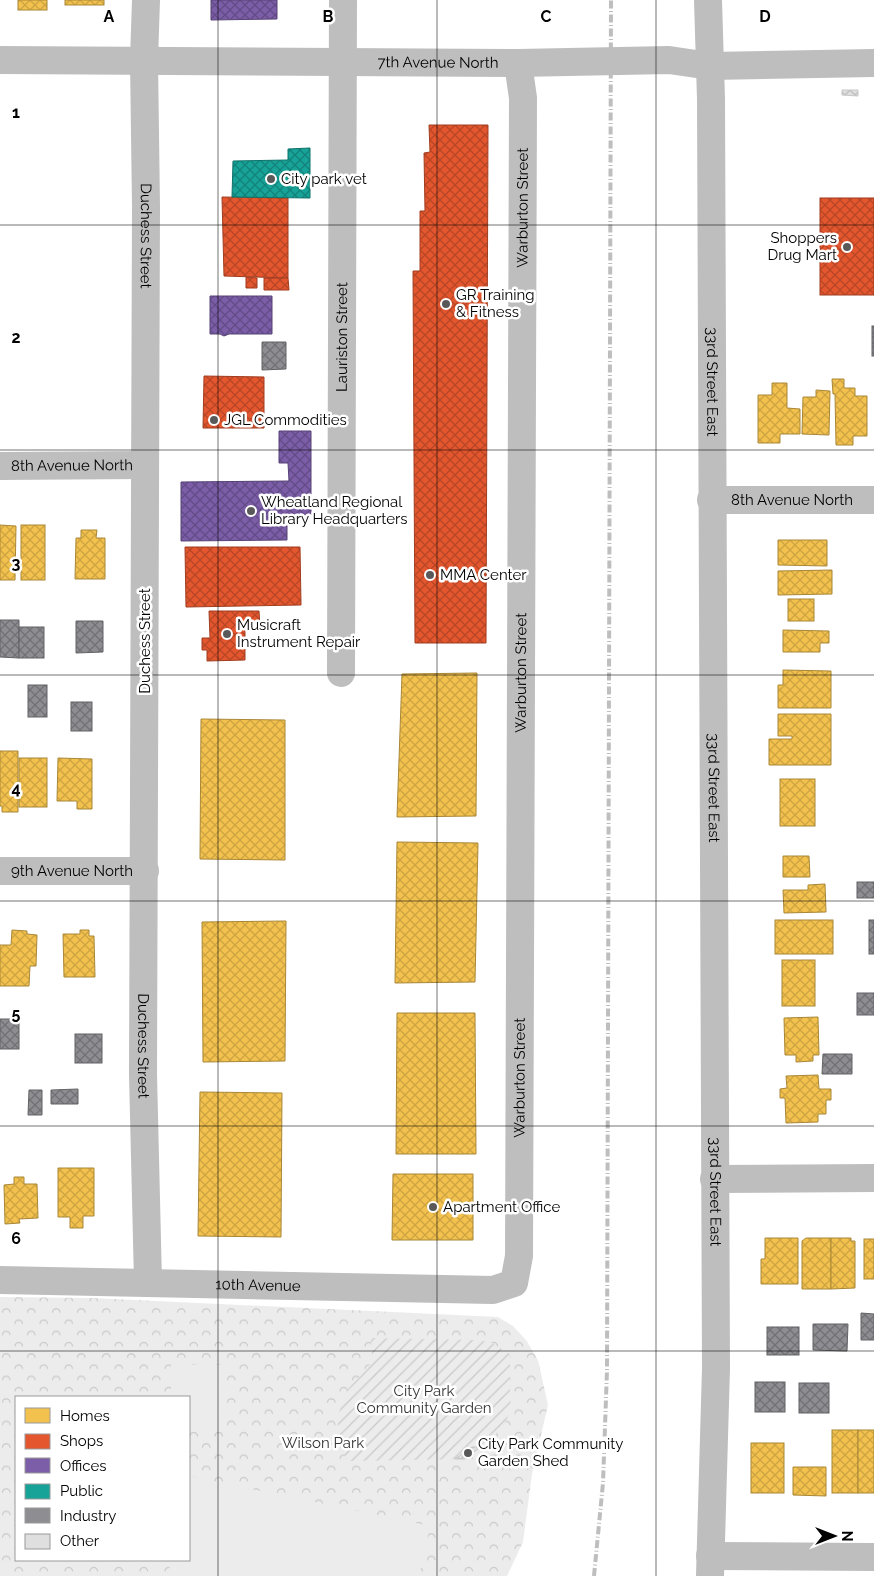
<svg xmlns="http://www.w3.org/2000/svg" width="874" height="1576" font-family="Raleway,sans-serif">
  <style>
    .park { fill: url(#park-crowns); fill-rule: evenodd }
    .garden { fill: url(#garden-furrows) }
    .pitch { fill: #ececec }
    .homes { fill: url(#homes-cross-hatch); stroke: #a98737 }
    .shops { fill: url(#shops-cross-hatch); stroke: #a03d20 }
    .offices { fill: url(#offices-cross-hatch); stroke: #564275 }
    .public { fill: url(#public-cross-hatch); stroke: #10726a }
    .industry { fill: url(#industry-cross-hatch); stroke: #636366 }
    .building { fill: url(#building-cross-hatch); stroke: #c7c7c7 }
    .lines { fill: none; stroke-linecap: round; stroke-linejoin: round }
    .minor { stroke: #bebebe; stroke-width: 28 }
    .tertiary { stroke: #bebebe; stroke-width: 28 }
    .rail { stroke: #bebebe; stroke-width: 4; stroke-dasharray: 8 2.5 1 2.5; stroke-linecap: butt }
    .grid { fill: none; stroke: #000; stroke-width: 1; stroke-opacity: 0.55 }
    .poi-dot { fill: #595959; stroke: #fff; stroke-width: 2 }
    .labels { text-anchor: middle; stroke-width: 5; stroke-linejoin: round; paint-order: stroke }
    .street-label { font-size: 15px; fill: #000; stroke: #fff }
    .poi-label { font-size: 15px; fill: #000; stroke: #fff; text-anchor: start }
    .park-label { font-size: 15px; fill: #333; stroke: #fff }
    .grid-label { font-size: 16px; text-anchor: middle; font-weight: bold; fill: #000; stroke: #fff; stroke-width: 5; stroke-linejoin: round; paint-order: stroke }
  </style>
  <defs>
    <pattern id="park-crowns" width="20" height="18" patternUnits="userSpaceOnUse" patternTransform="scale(1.25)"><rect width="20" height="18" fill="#ececec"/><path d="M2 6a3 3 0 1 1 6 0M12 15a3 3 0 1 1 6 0" fill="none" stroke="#c9c9c9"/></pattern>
    <pattern id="garden-furrows" width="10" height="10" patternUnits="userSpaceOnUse" patternTransform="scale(1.25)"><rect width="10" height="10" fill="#ececec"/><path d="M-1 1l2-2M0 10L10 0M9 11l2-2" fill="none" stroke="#c9c9c9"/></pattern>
    <pattern id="homes-cross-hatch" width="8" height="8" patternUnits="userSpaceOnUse" patternTransform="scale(1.25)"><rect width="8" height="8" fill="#f2c14e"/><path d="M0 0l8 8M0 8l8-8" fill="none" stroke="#cea442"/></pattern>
    <pattern id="shops-cross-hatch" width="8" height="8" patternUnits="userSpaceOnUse" patternTransform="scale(1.25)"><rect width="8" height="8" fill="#e4572e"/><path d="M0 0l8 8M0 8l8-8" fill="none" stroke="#b64625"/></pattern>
    <pattern id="offices-cross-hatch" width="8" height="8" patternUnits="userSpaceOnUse" patternTransform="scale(1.25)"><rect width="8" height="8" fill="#7b5ea7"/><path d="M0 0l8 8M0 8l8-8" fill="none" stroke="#624b86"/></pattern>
    <pattern id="public-cross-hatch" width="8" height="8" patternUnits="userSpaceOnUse" patternTransform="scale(1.25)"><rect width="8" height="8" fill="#17a398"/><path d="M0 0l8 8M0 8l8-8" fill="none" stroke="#12827a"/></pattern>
    <pattern id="industry-cross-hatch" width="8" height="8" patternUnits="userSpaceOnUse" patternTransform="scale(1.25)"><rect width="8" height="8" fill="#8d8d92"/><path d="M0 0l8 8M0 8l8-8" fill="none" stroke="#717175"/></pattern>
    <pattern id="building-cross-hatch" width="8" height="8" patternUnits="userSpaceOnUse" patternTransform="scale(1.25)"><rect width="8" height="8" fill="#dfdfdf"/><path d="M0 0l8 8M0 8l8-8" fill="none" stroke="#bebebe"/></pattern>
  </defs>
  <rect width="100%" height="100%" fill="#fff"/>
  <path class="park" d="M0,1297L92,1298L498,1317L513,1326L526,1340L538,1360L548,1405L532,1474L523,1542L507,1576H0ZM16,1397H189V1560H16Z"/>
  <path class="garden" d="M371,1338L475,1340L490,1342L510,1354V1411L506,1421L480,1454L469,1459L349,1461C332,1444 336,1407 349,1388C355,1380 369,1370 371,1361C373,1355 371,1344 371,1338Z"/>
  <g class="pitch">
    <path d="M171,1365H223V1432H189V1397H171Z"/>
    <path d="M189,1476L430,1526L419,1576H168L171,1560H189Z"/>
  </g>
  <g class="homes">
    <rect x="18" y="0" width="29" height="10"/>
    <rect x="65" y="0" width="39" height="5"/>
    <path d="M832,379H844V388H855V396H867V436H853V445H836L835,394H833Z"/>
    <path d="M772,383H787V408L800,409V434H780V443H758V395H772Z"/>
    <path d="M816,390L830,391L829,435L802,434L803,397H816Z"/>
    <path d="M0,525L16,526L15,580H0Z"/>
    <rect x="21" y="525" width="24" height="55"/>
    <path d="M81,530H97L96,538H105V579H75L76,538H81Z"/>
    <path d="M778,540H827V566L778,565Z"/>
    <path d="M832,570V594L778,595V571Z"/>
    <rect x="788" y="599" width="26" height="22"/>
    <path d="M783,630L829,631V643H820V652H783Z"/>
    <path d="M783,670L831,671V708H778V685H783Z"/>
    <path d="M477,673L476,816L397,817L402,674Z"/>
    <path d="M778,714H831V765H769V739H792V736H778Z"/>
    <path d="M201,719L285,720V860L200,859Z"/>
    <path d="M0,751H18V812H2V806H0Z"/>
    <rect x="19" y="758" width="28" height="49"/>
    <path d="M58,758L92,759V809H77V801H57Z"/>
    <rect x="780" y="779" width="35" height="47"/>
    <path d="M397,842L478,843L475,982L395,983Z"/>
    <path d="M783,856H809L810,877H783Z"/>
    <path d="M825,884L826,912L784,913L783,890H808V885Z"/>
    <rect x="775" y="920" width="58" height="34"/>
    <path d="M286,921L285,1061L203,1062L202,922Z"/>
    <path d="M12,930L27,931V934L37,935L36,966H30L29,986H0V945H11Z"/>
    <path d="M80,930H89V936H94L95,977H64L63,934H80Z"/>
    <rect x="782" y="960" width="33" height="46"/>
    <path d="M397,1013H475L476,1154H396Z"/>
    <path d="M818,1017L819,1055H813V1061L796,1062V1055H785L784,1018Z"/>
    <path d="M818,1075L819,1089H831V1100H826V1114H818V1122L786,1123L785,1098H780V1089L787,1088L786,1076Z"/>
    <path d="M200,1092L282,1093L281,1237L198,1236Z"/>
    <path d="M58,1168H94V1216H83V1228H70V1217H58Z"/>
    <path d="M393,1174H473V1240H392Z"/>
    <path d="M14,1177H24V1184H37L38,1218L19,1219L20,1223L5,1224L4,1185L14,1184Z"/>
    <path d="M765,1238H798V1284H761V1259H765Z"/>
    <path d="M806,1238H831V1289H802V1241Z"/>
    <path d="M831,1238H851V1241H855V1288L831,1289Z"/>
    <rect x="864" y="1239" width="10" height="40"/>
    <rect x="832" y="1430" width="26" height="63"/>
    <rect x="858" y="1430" width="16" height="63"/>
    <rect x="751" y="1443" width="33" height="50"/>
    <path d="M793,1467H826V1496L793,1495Z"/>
  </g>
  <g class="shops">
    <path d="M429,125H488L486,643H415L413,271H420V211H425L424,153L430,152Z"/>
    <path d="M222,197L288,198V278L224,276Z"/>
    <rect x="820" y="198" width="54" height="97"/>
    <path d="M246,277L257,278V288H246Z"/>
    <path d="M264,278H288L289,290H264Z"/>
    <path d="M204,376L264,377V428H203Z"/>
    <path d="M185,547H300L301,605L186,607Z"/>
    <path d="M209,611H259L260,628L245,629V660L207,661V650H202V638H210Z"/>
  </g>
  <g class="offices">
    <path d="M211,0H277V19L211,20Z"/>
    <path d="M210,296H272V334H229L224,336L220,334H210Z"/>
    <path d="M279,431H311V515H287V540L181,541V482L289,481L288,463H279Z"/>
  </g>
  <path class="public" d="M310,148V198L232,197L233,161L288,160V149Z"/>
  <g class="industry">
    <rect x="872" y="326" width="2" height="30"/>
    <path d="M262,342H286V369L262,370Z"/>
    <path d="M0,620H19V658L0,657Z"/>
    <path d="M76,621H103V652L76,653Z"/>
    <rect x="19" y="627" width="25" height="31"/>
    <rect x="28" y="685" width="19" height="32"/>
    <rect x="71" y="702" width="21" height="29"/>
    <rect x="857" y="882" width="17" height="16"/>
    <rect x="869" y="920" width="5" height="34"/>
    <rect x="857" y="993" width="17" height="22"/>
    <rect x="0" y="1019" width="19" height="30"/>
    <rect x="75" y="1034" width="27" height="29"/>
    <path d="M823,1054H852V1074H822Z"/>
    <path d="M78,1089V1104H51V1090Z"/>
    <path d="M29,1090H42V1115H28Z"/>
    <path d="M861,1313L874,1314V1340H861Z"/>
    <path d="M813,1324H848L847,1351L813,1350Z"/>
    <rect x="767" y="1327" width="32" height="28"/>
    <rect x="755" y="1382" width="30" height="30"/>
    <rect x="799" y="1383" width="30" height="30"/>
  </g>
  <g class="building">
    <path d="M842,90H858V96L842,95Z"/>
    <path d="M472,1447H481L464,1459H455Z"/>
  </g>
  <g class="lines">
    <g class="minor">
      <path id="s1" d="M146,0L144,60L146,207L143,1074L148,1282"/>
      <path id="s2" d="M0,466L145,465"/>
      <path id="s3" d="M711,500H874"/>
      <path id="s4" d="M341,673L343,0"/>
      <path id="s5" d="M0,871H145"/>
      <path d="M714,1179L874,1178"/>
      <path id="s6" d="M0,1280L493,1290L514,1283L519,1256L523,98L518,63"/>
      <path d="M710,1556L874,1557"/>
    </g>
    <g class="tertiary">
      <path id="s7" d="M708,0L711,99L716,1368L710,1576"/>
      <path id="s8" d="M0,60L518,63L669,60L710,66L874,63"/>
    </g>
    <path class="rail" d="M594,1576L603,1483L607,1370L611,0"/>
  </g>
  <path class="grid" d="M218,0V1576M437,0V1576M656,0V1576M0,225H874M0,450H874M0,675H874M0,901H874M0,1126H874M0,1351H874"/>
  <g class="poi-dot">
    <circle cx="271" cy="179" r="5"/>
    <circle cx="847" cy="247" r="5"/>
    <circle cx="446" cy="304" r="5"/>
    <circle cx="214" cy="420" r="5"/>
    <circle cx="251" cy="511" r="5"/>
    <circle cx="430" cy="575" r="5"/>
    <circle cx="227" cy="634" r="5"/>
    <circle cx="433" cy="1207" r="5"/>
    <circle cx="468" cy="1453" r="5"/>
  </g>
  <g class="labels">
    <g class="street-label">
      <text dy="5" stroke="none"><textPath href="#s8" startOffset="438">7th Avenue North</textPath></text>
      <text dy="5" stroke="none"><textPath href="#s6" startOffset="1591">Warburton Street</textPath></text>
      <text dy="5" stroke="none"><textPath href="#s1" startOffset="236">Duchess Street</textPath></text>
      <text dy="5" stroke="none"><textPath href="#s4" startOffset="336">Lauriston Street</textPath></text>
      <text dy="5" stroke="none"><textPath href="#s7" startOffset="382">33rd Street East</textPath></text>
      <text dy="5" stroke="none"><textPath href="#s2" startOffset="72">8th Avenue North</textPath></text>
      <text dy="5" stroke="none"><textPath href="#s3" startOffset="81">8th Avenue North</textPath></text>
      <text transform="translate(145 641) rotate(-90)" y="5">Duchess Street</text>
      <text dy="5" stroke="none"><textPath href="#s6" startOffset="1126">Warburton Street</textPath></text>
      <text dy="5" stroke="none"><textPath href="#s7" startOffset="788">33rd Street East</textPath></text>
      <text dy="5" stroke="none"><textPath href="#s5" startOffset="72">9th Avenue North</textPath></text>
      <text dy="5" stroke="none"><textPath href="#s1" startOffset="1046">Duchess Street</textPath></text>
      <text dy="5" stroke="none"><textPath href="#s6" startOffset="721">Warburton Street</textPath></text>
      <text dy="5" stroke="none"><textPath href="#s7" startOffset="1192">33rd Street East</textPath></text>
      <text dy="5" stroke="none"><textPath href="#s6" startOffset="258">10th Avenue</textPath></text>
    </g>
    <g class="poi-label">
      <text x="281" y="184">City park vet</text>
      <text x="837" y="243" text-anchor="end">Shoppers<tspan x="837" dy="17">Drug Mart</tspan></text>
      <text x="456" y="300">GR Training<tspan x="456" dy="17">&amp; Fitness</tspan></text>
      <text x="224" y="425">JGL Commodities</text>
      <text x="261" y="507">Wheatland Regional<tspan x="261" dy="17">Library Headquarters</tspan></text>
      <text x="440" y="580">MMA Center</text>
      <text x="237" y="630">Musicraft<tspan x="237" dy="17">Instrument Repair</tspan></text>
      <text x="443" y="1212">Apartment Office</text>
      <text x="478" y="1449">City Park Community<tspan x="478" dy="17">Garden Shed</tspan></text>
    </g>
    <g class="park-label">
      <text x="424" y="1396">City Park<tspan x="424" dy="17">Community Garden</tspan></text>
      <text x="323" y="1448">Wilson Park</text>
    </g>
  </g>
  <g class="grid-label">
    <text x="109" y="22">A</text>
    <text x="328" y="22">B</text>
    <text x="546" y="22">C</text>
    <text x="765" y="22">D</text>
    <text x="16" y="118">1</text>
    <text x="16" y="343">2</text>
    <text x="16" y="569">3</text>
    <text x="16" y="794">4</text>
    <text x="16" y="1019">5</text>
    <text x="16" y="1244">6</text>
  </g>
  <rect x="15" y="1396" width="175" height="165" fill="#ffffff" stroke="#999999"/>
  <rect x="25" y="1408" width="25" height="15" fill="#f2c14e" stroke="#999999"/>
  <text x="60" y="1421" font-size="15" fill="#000000">Homes</text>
  <rect x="25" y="1434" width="25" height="15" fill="#e4572e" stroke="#999999"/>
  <text x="60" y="1446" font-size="15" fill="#000000">Shops</text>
  <rect x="25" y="1458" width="25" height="15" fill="#7b5ea7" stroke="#999999"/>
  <text x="60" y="1471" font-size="15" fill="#000000">Offices</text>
  <rect x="25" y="1484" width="25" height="15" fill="#17a398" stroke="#999999"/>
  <text x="60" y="1496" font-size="15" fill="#000000">Public</text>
  <rect x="25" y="1508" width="25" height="15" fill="#8d8d92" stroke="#999999"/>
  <text x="60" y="1521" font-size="15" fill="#000000">Industry</text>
  <rect x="25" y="1534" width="25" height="15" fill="#dfdfdf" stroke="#999999"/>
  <text x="60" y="1546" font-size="15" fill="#000000">Other</text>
  <g transform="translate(834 1536) rotate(90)" stroke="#ffffff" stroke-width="4" paint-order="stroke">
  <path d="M0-4L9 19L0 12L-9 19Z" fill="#000000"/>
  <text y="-8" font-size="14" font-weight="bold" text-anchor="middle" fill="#000000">N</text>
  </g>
</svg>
